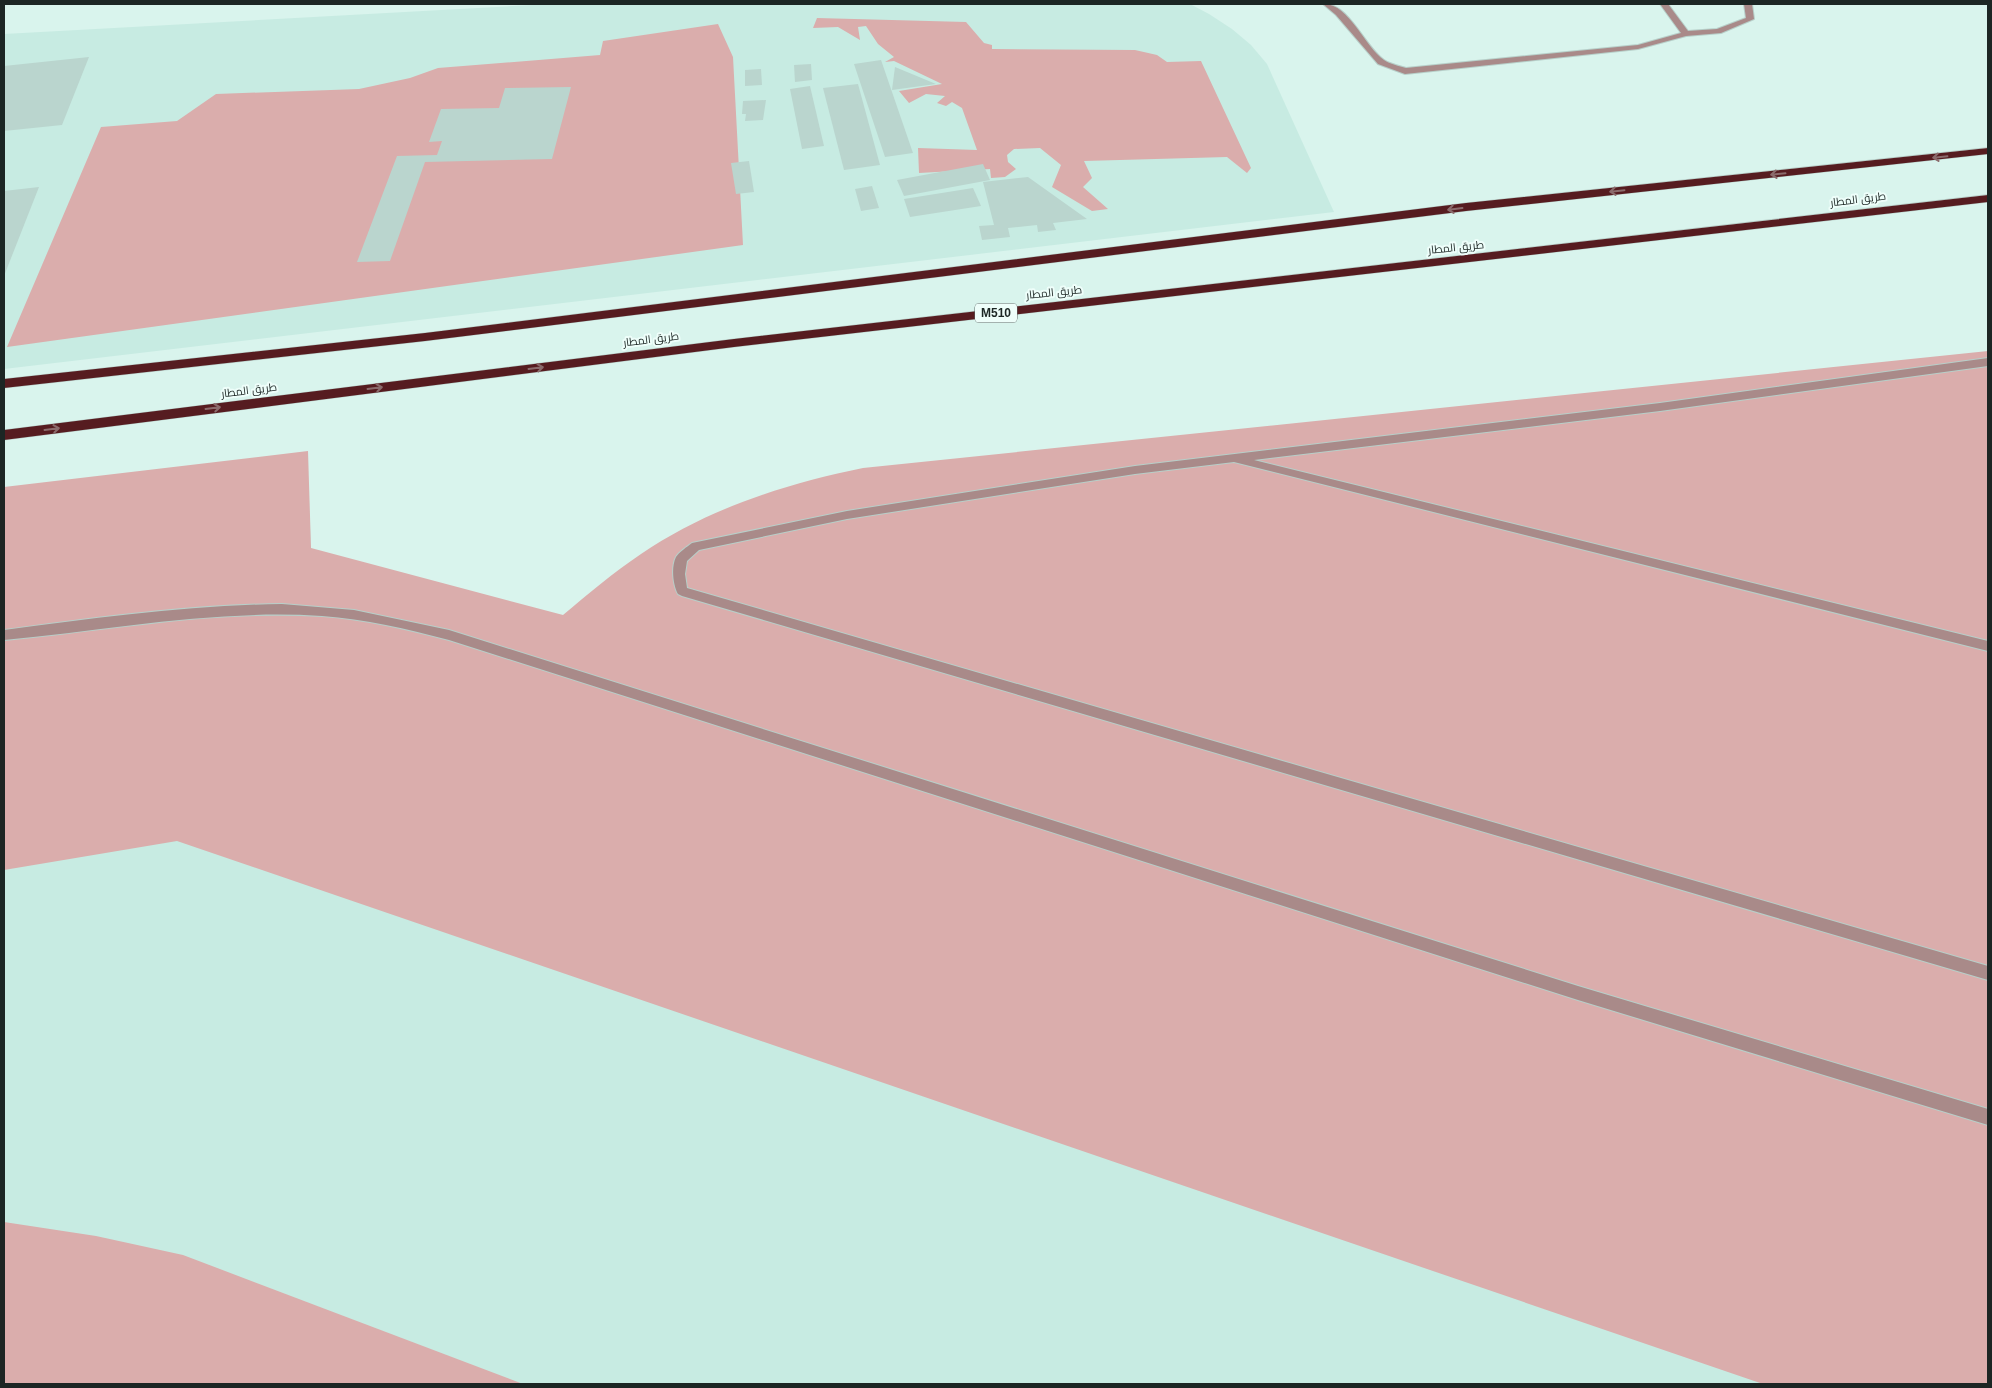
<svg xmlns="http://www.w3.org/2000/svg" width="1992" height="1388" font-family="Helvetica,Cairo,sans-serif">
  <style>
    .built { fill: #c7ebe2 }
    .green { fill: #daadac }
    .building { fill: #bad5ce }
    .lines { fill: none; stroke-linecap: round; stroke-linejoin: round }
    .minor-casing { stroke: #b7cfc9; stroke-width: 2 }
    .highway-casing { stroke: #b7cfc9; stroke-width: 1 }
    .minor { fill: #a98a89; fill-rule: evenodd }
    .highway { fill: #561c20; fill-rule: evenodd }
    .oneway { stroke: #8b6b6c }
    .labels { text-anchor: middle; stroke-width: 4; stroke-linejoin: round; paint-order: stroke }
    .far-street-label { font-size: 11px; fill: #1c2624; stroke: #eefefa }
    .shield { fill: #eefefa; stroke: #5b6764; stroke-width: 1 }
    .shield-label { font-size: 12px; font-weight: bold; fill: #1c2624 }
  </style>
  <rect width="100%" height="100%" fill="#d9f4ed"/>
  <g class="built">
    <path d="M551,4H1190L1209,14L1232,29L1251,45L1267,64L1334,212L4,369V34Z"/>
    <path d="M309,501L311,548L1988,1384H4V540Z"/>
  </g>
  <g class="green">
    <path d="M817,18L966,22L984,43L992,45V49L1135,50L1157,55L1167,62L1201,61L1251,168L1247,173L1227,157L1084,161L1092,178L1083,187L1108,209L1092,211L1052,187L1061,165L1040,148L1014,149L1007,155L1008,162L1016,169L1005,177L991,178L990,169L919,173L918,148L977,150L962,108L952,102L946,106L937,103L945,96L926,94L909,103L899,91L942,84L894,61L885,62L894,57L878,44L866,26L858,27L860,40L838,27L813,28Z"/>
    <path d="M718,24L733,57L743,245L7,347L101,127L177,121L216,94L359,89L410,78L438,68L600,55L603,41Z"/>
    <path d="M1988,351V1384H1763L177,841L4,870V487L308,451L311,548L563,615C588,594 613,573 641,554C707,509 785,484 863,468Z"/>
    <path d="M4,1222L96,1236L183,1255L523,1384H4Z"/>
  </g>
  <g class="building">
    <path d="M89,57L62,125L4,131V66Z"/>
    <path d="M881,60L913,153L885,157L854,64Z"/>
    <path d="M811,64L812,80L795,82L794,65Z"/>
    <path d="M895,67L936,84L892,90Z"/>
    <path d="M761,69L762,85L745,86V70Z"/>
    <path d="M858,84L880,165L844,170L823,88Z"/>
    <path d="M810,86L824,146L802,149L790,89Z"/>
    <path d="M571,87L552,159L425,162L390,261L357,262L397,156L437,155L442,141L429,142L441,109L499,108L505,88Z"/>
    <path d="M766,100L763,120L745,121L746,114H742L743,101Z"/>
    <path d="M749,161L754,192L736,194L731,163Z"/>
    <path d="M983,164L990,180L904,196L897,180Z"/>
    <path d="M1028,177L1087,219L1053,223L1056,230L1038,232L1037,225L1008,228L1010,237L982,240L979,226L994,225L983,182Z"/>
    <path d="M872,186L879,208L861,211L855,189Z"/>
    <path d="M39,187L4,276V191Z"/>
    <path d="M973,188L981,206L910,217L904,199Z"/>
  </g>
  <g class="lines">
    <defs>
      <g id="minor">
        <path d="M1323,4C1348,2 1365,47 1384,60C1390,64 1399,66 1406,68L1638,45L1681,33L1660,4H1668L1688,31L1717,29L1746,18L1744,4H1752L1754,19L1721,33L1686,36L1638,49L1405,74L1378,64L1336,15Z"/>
        <path d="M1988,358V366L1660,411L1254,460L1988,641V651L1234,462L1135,474L847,519L699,550L687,561L685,574L687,588L1988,966V980L682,596L678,594C673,585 671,567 676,557C679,552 687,547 692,543L847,511L1135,466L1660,403Z"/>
        <path d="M282,604L354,610L449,630L1578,986L1988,1109V1125L1578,1000L449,640C407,629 365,619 322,616C214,609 110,630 4,640V630C97,618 188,605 282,604Z"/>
      </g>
      <g id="highway">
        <path d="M1988,148V154L1466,211L425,341L4,388V379L425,333L1466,203Z"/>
        <path d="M1988,195V202L734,347L4,440V430L734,339Z"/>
      </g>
    </defs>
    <use href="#minor" class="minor-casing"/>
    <use href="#highway" class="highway-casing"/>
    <use href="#minor" class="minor"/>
    <use href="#highway" class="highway"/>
  </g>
  <defs><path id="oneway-shaft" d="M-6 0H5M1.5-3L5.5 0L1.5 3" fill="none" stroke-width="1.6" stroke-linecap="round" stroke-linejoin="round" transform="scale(1.25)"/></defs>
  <g class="oneway">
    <use href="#oneway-shaft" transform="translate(1940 157) rotate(174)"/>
    <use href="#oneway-shaft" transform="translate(1778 174) rotate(174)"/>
    <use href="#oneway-shaft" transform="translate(1617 191) rotate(174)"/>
    <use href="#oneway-shaft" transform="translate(1455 209) rotate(173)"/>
    <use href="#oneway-shaft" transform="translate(536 368) rotate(-7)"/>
    <use href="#oneway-shaft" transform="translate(375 388) rotate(-7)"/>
    <use href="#oneway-shaft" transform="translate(213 408) rotate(-7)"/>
    <use href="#oneway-shaft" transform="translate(52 429) rotate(-7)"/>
  </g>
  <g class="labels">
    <g class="far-street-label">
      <text transform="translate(1858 199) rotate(-7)" y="4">طريق المطار</text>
      <text transform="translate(1456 247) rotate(-6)" y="4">طريق المطار</text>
      <text transform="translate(1054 292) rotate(-6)" y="4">طريق المطار</text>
      <text transform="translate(651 339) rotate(-7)" y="4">طريق المطار</text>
      <text transform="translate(249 390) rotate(-7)" y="4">طريق المطار</text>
    </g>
    <rect class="shield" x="975" y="303.5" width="42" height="19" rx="4"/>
    <g class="shield-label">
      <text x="996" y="317">M510</text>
    </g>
  </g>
  <rect width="1992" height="1388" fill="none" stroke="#1c2624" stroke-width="10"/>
</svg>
